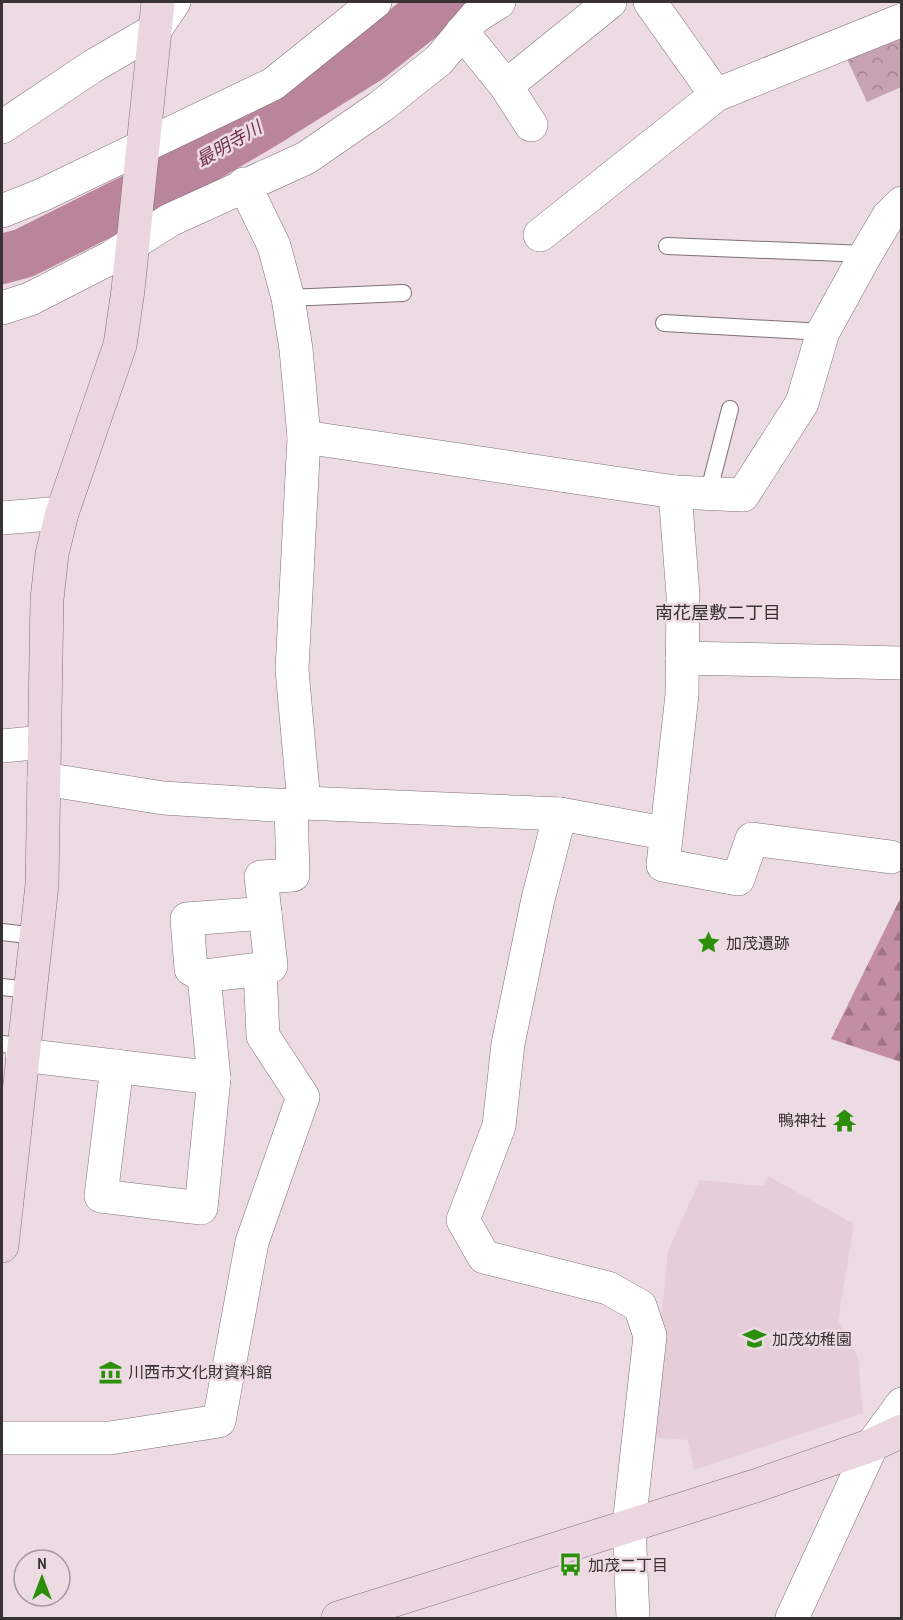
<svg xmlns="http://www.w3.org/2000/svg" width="903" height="1620" font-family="'Archivo Narrow','Noto Sans JP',sans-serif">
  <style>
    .built { fill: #e6ced9 }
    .forest { fill: url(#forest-firs) }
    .park { fill: url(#park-crowns) }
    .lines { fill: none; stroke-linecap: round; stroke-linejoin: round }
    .river { stroke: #ba849d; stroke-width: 50 }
    .lane-casing { stroke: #7e7076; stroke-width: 18 }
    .street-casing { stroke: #7e7076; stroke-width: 34 }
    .secondary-casing { stroke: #7e7076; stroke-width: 34 }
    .lane { stroke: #fff; stroke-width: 16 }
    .street { stroke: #fff; stroke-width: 33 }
    .secondary { stroke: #ebd5df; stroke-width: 33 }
    .labels { text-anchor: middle; stroke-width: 5; stroke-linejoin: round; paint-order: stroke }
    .poi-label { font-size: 16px; fill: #393235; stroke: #ecdbe2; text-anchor: start }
    .water-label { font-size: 18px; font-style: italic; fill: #712f51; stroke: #ecdbe2 }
    .neighbourhood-label { font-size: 18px; fill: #393235; stroke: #ecdbe2 }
  </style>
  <defs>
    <pattern id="forest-firs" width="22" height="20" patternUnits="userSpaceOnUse" patternTransform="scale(1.5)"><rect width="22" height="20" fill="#c38da5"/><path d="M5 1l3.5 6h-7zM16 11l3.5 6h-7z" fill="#9f7487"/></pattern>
    <pattern id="park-crowns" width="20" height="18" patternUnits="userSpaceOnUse" patternTransform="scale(1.5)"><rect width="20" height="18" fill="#c7a2b2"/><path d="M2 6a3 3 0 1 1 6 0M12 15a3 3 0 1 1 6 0" fill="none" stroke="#a38592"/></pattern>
  </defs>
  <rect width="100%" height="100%" fill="#ecdbe2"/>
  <path class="built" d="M768,1176L854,1224L838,1320L858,1357L863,1413L694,1470L688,1440L649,1437L668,1251L700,1180L763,1186Z"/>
  <path class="forest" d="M901,897V1062L831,1039Z"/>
  <path class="park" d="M901,35V87L867,102L846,57Z"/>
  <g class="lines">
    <path class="river" d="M2,259L24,253L156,187L262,125L369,58L440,2"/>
    <defs>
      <g id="lane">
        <path d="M667,246L866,254"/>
        <path d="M288,298L403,293"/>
        <path d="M664,323L823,332"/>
        <path d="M708,494L730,409"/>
        <path d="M2,932L36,936"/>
        <path d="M2,987L29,990"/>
        <path d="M2,1044L23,1046"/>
      </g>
      <g id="street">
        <path d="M650,2L716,95"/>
        <path d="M462,32L506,86L531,125"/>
        <path d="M506,86L610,2"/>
        <path d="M2,127L93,66L155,30L174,2"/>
        <path d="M2,211L42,195L273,84L375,2"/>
        <path d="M540,235L716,95L902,20"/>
        <path d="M2,308L30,299L110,258L170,220L306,158L380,107L439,60L475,17L499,2"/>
        <path d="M304,437L675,492L683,595L682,695L663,865L738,879L752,839L891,857"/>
        <path d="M675,492L743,495L802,403L823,332L866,254L888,217L902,203"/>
        <path d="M2,518L62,513"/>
        <path d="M682,658L902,663"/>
        <path d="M2,746L44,742"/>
        <path d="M44,779L163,798L291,806"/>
        <path d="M304,803L560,814L664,833"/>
        <path d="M560,814L538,899L508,1044L499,1126L463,1220L484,1257L608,1288L640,1306L650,1336L629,1525L633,1618"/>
        <path d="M204,976L191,969L187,919L265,913"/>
        <path d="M22,1055L214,1078"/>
        <path d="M117,1066L101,1196L201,1208L214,1078L204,976L260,969"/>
        <path d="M2,1438H110L219,1421L252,1242L303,1097L263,1036L260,969L271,966L261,877L293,875L291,806L304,803L292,670L304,437L296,349L288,298L274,246L244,184"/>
        <path d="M792,1618L872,1445L902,1404"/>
      </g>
      <g id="secondary">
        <path d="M2,1246L42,885L47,599L52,554L62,513L120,345L128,290L158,2"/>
        <path d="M338,1618L758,1485L872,1445L902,1431"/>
      </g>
    </defs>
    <use href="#lane" class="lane-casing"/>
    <use href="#street" class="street-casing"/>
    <use href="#secondary" class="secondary-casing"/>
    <use href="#lane" class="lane"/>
    <use href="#street" class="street"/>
    <use href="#secondary" class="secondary"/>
  </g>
  <defs>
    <symbol id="sight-bare" viewBox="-9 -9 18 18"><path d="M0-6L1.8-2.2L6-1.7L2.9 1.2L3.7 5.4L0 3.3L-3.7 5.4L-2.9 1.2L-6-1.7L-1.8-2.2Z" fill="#2b8f0a" stroke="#ecdbe2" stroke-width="2.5" paint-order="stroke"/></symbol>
    <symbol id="temple-bare" viewBox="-9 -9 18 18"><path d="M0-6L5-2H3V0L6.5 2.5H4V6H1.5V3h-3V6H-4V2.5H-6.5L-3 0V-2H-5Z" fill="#2b8f0a" stroke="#ecdbe2" stroke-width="2.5" paint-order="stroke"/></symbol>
    <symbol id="school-bare" viewBox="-9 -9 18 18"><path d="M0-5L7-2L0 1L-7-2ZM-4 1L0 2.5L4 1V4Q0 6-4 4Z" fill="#2b8f0a" stroke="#ecdbe2" stroke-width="2.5" paint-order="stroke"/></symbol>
    <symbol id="museum-bare" viewBox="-9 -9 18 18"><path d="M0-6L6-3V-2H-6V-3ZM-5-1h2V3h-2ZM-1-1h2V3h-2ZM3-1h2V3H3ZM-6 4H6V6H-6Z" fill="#2b8f0a" stroke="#ecdbe2" stroke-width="2.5" paint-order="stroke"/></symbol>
    <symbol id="bus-bare" viewBox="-9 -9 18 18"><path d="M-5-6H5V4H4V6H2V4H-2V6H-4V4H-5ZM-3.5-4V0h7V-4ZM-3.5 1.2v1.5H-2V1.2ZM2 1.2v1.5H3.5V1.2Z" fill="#2b8f0a" stroke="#ecdbe2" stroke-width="2.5" paint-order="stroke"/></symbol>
  </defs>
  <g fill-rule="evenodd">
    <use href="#sight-bare" x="692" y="926" width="33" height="33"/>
    <use href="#temple-bare" x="828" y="1104" width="33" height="33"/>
    <use href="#school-bare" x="738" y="1322" width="33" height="33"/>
    <use href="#museum-bare" x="94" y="1356" width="33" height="33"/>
    <use href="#bus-bare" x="554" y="1548" width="33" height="33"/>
  </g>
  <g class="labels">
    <g class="poi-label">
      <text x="726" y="949">加茂遺跡</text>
      <text x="826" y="1126" text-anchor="end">鴨神社</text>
      <text x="772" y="1345">加茂幼稚園</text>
      <text x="128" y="1378">川西市文化財資料館</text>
      <text x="588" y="1571">加茂二丁目</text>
    </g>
    <g class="water-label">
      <text transform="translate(229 144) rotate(-30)" y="6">最明寺川</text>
    </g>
    <g class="neighbourhood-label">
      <text x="718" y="619">南花屋敷二丁目</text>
    </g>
  </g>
  <rect width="903" height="1620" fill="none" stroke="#393235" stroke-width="6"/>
  <g transform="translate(42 1578)"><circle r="28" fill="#ecdbe2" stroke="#a4979d" stroke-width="1.5"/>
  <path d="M0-4.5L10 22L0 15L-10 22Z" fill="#2b8f0a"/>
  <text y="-9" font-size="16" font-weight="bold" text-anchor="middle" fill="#393235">N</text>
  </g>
</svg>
